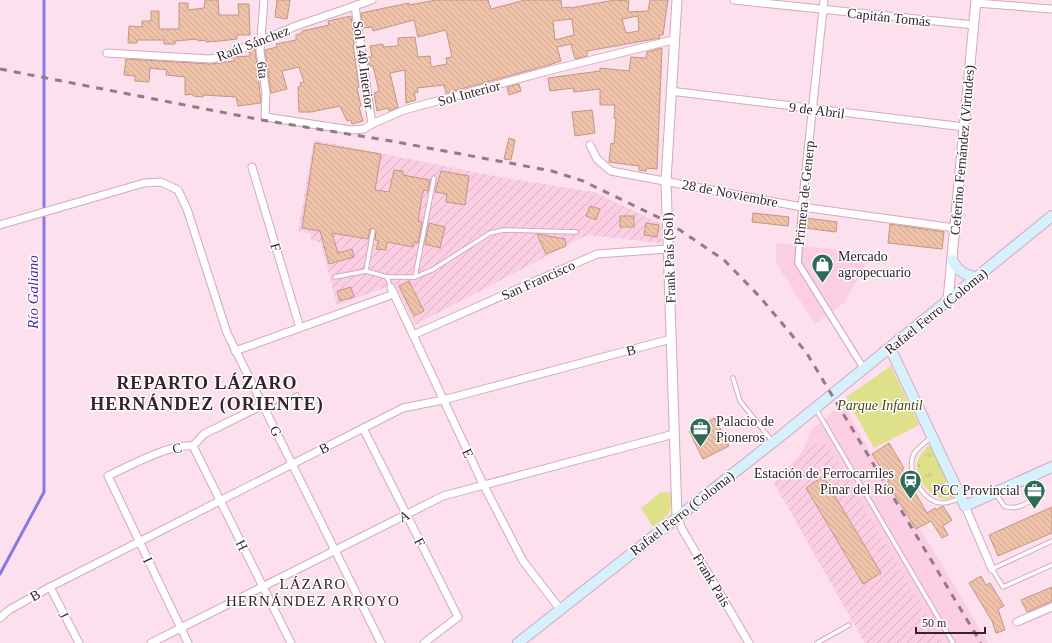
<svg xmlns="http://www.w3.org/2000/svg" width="1052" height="643" font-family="'Times New Roman',serif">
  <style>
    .built { fill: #fbcee3 }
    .industrial { fill: url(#industrial-furrows) }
    .grass { fill: url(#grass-tufts) }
    .green { fill: #dfe08a }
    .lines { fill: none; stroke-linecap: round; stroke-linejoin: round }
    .stream { stroke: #8b78e7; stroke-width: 3 }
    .building { fill: url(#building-back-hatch); stroke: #c29680; fill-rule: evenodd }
    .service-casing { stroke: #d6a7bd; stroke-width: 5.5 }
    .pedestrian-casing { stroke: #d6a7bd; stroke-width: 8 }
    .minor-casing { stroke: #d6a7bd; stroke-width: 9 }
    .tertiary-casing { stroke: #d6a7bd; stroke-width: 11 }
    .secondary-casing { stroke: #d6a7bd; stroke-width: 12 }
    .service { stroke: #fff; stroke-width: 3.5 }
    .pedestrian { stroke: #fff; stroke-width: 5.5 }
    .minor { stroke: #fff; stroke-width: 7 }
    .tertiary { stroke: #fff; stroke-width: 9 }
    .secondary { stroke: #d4f1fd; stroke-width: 10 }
    .rail { stroke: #927b85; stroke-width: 3; stroke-dasharray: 7 7; stroke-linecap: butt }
    .labels { text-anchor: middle; stroke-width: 3; stroke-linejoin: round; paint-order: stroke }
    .street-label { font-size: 14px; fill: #35232b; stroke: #fff }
    .poi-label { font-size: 14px; fill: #35232b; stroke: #fff; text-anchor: start }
    .park-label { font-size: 14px; font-style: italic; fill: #48470c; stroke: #fff }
    .water-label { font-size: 15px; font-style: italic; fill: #4f27aa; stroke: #fff }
    .neighbourhood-label { font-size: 15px; letter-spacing: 1px; fill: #35232b; stroke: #fff }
    .district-label { font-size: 18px; font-weight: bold; letter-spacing: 1px; fill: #35232b; stroke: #fff }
  </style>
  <defs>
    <pattern id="industrial-furrows" width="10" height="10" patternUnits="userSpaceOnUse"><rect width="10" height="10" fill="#fbcee3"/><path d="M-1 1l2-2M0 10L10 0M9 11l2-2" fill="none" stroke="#d8b1c3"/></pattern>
    <pattern id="grass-tufts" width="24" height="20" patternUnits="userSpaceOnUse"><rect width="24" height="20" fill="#dfe08a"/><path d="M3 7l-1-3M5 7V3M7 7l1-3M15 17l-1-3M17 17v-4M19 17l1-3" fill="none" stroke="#c0c077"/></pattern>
    <pattern id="building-back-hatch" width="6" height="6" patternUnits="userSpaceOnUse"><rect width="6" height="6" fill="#efc2aa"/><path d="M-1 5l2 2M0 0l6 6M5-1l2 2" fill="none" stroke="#cea692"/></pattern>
  </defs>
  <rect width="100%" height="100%" fill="#fde0ed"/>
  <g class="built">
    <path d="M776,243L860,252L866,264L844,303L815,324L776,263Z"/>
    <path d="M843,403L887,482L916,529L920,528L988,643H865L774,483L803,451L810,431Z"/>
  </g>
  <g class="industrial">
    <path d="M314,140L499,177L594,192L662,224L661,243L587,235L415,325L395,284L337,305L321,243L311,240L310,233L298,231Z"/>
    <path d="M825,440L943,643H865L774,483L803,451Z"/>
  </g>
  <path class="grass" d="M930,444L955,496C952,497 947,500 944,499C931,497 918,481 917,468C916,458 924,450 930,444Z"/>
  <g class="green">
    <path d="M891,366L919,425L874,448L846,397Z"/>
    <path d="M671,492C672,514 670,514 653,527L641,508L660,493Z"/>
  </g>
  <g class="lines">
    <path class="stream" d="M0,574L44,492V0"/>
  </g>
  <g class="building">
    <path d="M205,0H218L219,15H239L238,4H249L250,35H237V39L220,41L206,42V40L198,41V39L175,41V44H164V40H137V43H128L129,26L142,27V21H151V11H159V29H179V3H188V10L204,8Z"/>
    <path d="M277,0H290L287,19L275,17Z"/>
    <path d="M437,0H488L491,9L525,0H561L562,8L570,7V8L615,0L629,1L628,12L648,11L650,0H668L663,35H659L660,38L587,51V56L575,59L571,44L557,47L561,61L549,65L446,93L444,85L417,88L418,92L414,93L416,100L406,103L405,70L390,73L398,107L389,111L388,108L377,111L374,93L379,91L373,66H369L367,57H372L370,46L383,44V47L398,46V38L415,37L418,57L430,56L431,67L447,64L446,58L452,57L446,30L418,37L414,20L373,31L372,27L363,28L361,13L409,3V5ZM638,16L639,31L626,33L622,19ZM572,19L574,35L555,40L553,21Z"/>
    <path d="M351,16L354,37V45L353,46L359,87L357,88L361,106L359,107L363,121L352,124L351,120L347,121L340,106L311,112H299L298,87L301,86L300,83L304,82L299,67L282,71L287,89L271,93L265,50L277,47L276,44L296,40V35L302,33V31L329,25L328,21Z"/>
    <path d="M255,48L261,103L238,106L236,97L203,95V97L193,96V94L185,95V77L166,75L167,70L150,68L149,82L135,81V76L124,75L126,59L211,64L234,61L233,57L250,56L249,51Z"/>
    <path d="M662,48L657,169L646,168V171L639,170V166L609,162L611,143L614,144L616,118H614L615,105H600V89L574,92L573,88L550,91L548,78L600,71V68L629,71L631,57L646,58L647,52Z"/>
    <path d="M519,84L521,91L509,95L507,87Z"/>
    <path d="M592,110L595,133L575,136L572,112Z"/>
    <path d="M509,138L515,140L511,160L504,159Z"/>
    <path d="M315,143L381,154L375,190L389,192L394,170L403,171V175L430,180L428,191L424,190L422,196L418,221L422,222L418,243L414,242L413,247L387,242L386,250L376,249L379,241L375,240L376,231L374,228L370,229L368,239L332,233L338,253L352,249L354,257L329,264L320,231L302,228Z"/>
    <path d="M441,171L469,176L465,205L446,202L447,194L435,192Z"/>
    <path d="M590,206L600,209L596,220L586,216Z"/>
    <path d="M753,213L789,217L788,226L752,222Z"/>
    <rect x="620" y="216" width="14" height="11"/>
    <path d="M806,218L837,222L836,232L805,228Z"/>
    <path d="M429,223L445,227L440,248L425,244Z"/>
    <path d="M646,223L659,225L657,237L644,235Z"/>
    <path d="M890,224L944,232L942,249L888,243Z"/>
    <path d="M537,234L565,239L566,246L546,254Z"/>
    <path d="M409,281L424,311L414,316L399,286Z"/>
    <path d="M351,287L354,297L340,301L337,291Z"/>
    <path d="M715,418L729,446L703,459L689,431Z"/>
    <path d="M889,443L904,468L902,470L927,513L935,508L936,510L943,506L952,520L943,526L948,535L942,538L931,521L916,529L887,482L889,481L872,454Z"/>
    <path d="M823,476L881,573L863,584L806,488Z"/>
    <path d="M1052,507V533L998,556L989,535Z"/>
    <path d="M981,576L986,585L990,583L1004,606L998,609L1005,630L996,633L992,621L969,583Z"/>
    <path d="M1052,587V601L1027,612L1021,600Z"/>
  </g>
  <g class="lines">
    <defs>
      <g id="service">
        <path d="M366,271L373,231"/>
        <path d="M335,277L366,271L387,277H415L432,270L490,233L504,230L576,232"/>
        <path d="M387,277L391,288"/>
        <path d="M415,277L434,178"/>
        <path d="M733,378L740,401L772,441"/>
        <path d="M816,409L953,643"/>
        <path d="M266,412L297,395"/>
        <path d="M931,437C926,442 919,447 915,452C905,468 920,496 936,502C945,505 952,501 960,498"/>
        <path d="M996,494L1004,506C1015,510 1022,506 1032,500L1034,494L1029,480"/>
        <path d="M1052,541L992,569L1003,587L1052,565"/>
        <path d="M817,643L849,625"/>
      </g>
      <path id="pedestrian" d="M802,207L798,263L864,369"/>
      <g id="minor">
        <path d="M264,0L260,51L266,93L265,117L351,130L364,129L372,124L404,110L551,70L673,40"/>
        <path d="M734,0L974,25"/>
        <path d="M976,3L1052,9"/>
        <path d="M355,6L372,124"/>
        <path d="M107,53L210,59L221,57L296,26L372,0"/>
        <path d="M670,91L964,127"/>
        <path d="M590,145L597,159L611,171L802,207L955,228"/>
        <path d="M252,167L300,328"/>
        <path d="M802,207L824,0"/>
        <path d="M0,225L144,183L161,182L178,190L187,209L227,333L381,643"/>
        <path d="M391,288L483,484L523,561L560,609"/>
        <path d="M413,335L597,254L668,249"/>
        <path d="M235,351L394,294"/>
        <path d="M363,428L458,617L424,643"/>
        <path d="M193,446L291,643"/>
        <path d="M193,446L204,434L263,405"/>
        <path d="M965,506L992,569"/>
        <path d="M677,516L682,529L749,643"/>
        <path d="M50,587L79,643"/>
        <path d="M0,618L9,610L50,587L403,408L443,400L671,339"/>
        <path d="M1017,622L1052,607"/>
        <path d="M151,643L443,496L674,434"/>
        <path d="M188,643L108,476C129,466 171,443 193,446"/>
      </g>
      <g id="tertiary">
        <path d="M677,0L666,181L677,516"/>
        <path d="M948,300L976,0"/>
      </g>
      <g id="secondary">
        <path d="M952,260C958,271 964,275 976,277"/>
        <path d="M890,348L965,506L1052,467"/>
        <path d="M518,643L782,435L1052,216"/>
      </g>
    </defs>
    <use href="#service" class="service-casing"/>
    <use href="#pedestrian" class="pedestrian-casing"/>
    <use href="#minor" class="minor-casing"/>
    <use href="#tertiary" class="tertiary-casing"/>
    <use href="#secondary" class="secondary-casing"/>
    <use href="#service" class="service"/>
    <use href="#pedestrian" class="pedestrian"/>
    <use href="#minor" class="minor"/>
    <use href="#tertiary" class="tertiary"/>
    <use href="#secondary" class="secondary"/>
    <path class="rail" d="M0,69L262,120L391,141L552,171L583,181L668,222L724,260L760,297L806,352L981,643"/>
  </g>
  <defs>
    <symbol id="shop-pin" viewBox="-11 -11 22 30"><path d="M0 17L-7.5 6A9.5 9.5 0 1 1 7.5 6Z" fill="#2e6b57" stroke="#fff"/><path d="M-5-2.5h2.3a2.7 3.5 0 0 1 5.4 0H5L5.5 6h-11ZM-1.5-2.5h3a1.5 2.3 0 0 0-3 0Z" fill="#fff"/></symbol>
    <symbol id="office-pin" viewBox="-11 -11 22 30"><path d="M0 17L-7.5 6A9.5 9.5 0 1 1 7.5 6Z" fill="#2e6b57" stroke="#fff"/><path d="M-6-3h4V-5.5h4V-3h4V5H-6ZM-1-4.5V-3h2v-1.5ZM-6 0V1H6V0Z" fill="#fff"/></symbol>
    <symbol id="station-pin" viewBox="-11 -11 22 30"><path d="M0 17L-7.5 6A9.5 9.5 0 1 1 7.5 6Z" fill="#2e6b57" stroke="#fff"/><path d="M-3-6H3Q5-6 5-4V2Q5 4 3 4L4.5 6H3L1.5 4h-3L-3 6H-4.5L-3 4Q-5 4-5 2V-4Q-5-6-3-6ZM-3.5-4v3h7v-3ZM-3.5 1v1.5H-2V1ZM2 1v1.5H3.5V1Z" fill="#fff"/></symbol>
  </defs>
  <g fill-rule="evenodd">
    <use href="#shop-pin" x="810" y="252" width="25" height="34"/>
    <use href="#office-pin" x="688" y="416" width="25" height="34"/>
    <use href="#station-pin" x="898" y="468" width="25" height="34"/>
    <use href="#office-pin" x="1022" y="478" width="25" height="34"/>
  </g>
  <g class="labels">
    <g class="street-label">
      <text transform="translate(889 17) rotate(6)" y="5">Capitán Tomás</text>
      <text transform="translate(253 43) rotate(-21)" y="5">Raúl Sánchez</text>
      <text transform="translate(364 65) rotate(82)" y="5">Sol 140 Interior</text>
      <text transform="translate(263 70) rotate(82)" y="5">6ta</text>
      <text transform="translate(469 93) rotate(-15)" y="5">Sol Interior</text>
      <text transform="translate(817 110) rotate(7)" y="5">9 de Abril</text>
      <text transform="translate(962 150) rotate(-85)" y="5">Ceferino Fernández (Virtudes)</text>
      <text transform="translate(730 193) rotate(11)" y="5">28 de Noviembre</text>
      <text transform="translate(804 193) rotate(-84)" y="5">Primera de Generp</text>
      <text transform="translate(276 247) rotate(73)" y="5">F</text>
      <text transform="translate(669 258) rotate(-92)" y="5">Frank País (Sol)</text>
      <text transform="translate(538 280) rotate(-24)" y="5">San Francisco</text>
      <text transform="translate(936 311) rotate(-39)" y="5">Rafael Ferro (Coloma)</text>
      <text transform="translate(631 350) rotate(-15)" y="5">B</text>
      <text transform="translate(276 431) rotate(63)" y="5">G</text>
      <text transform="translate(177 448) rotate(-15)" y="5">C</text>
      <text transform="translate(324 448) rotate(-27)" y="5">B</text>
      <text transform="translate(468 453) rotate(65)" y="5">E</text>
      <text transform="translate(682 513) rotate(-38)" y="5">Rafael Ferro (Coloma)</text>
      <text transform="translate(404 516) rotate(-27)" y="5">A</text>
      <text transform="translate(420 542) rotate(63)" y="5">F</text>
      <text transform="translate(242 545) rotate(63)" y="5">H</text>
      <text transform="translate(148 560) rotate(64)" y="5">I</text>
      <text transform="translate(712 580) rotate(59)" y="5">Frank País</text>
      <text transform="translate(35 595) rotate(-29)" y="5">B</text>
      <text transform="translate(64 615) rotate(63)" y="5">J</text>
    </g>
    <g class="poi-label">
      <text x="838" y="261">Mercado<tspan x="838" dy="16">agropecuario</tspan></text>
      <text x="716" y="426">Palacio de<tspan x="716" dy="16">Pioneros</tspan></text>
      <text x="894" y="478" text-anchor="end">Estación de Ferrocarriles<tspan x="894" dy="16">Pinar del Río</tspan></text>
      <text x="1020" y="495" text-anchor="end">PCC Provincial</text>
    </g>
    <g class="park-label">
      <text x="880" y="410">Parque Infantil</text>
    </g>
    <g class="water-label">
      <text transform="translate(33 292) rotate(-90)" y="5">Río Galiano</text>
    </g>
    <g class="neighbourhood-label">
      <text x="313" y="589">LÁZARO<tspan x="313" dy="17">HERNÁNDEZ ARROYO</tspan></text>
    </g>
    <g class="district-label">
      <text x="207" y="389">REPARTO LÁZARO<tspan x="207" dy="21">HERNÁNDEZ (ORIENTE)</tspan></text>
    </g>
  </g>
  <path d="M916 627v6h69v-6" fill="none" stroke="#35232b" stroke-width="2"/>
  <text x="922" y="627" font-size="12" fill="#35232b" stroke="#ffffff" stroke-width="3" paint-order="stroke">50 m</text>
</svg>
